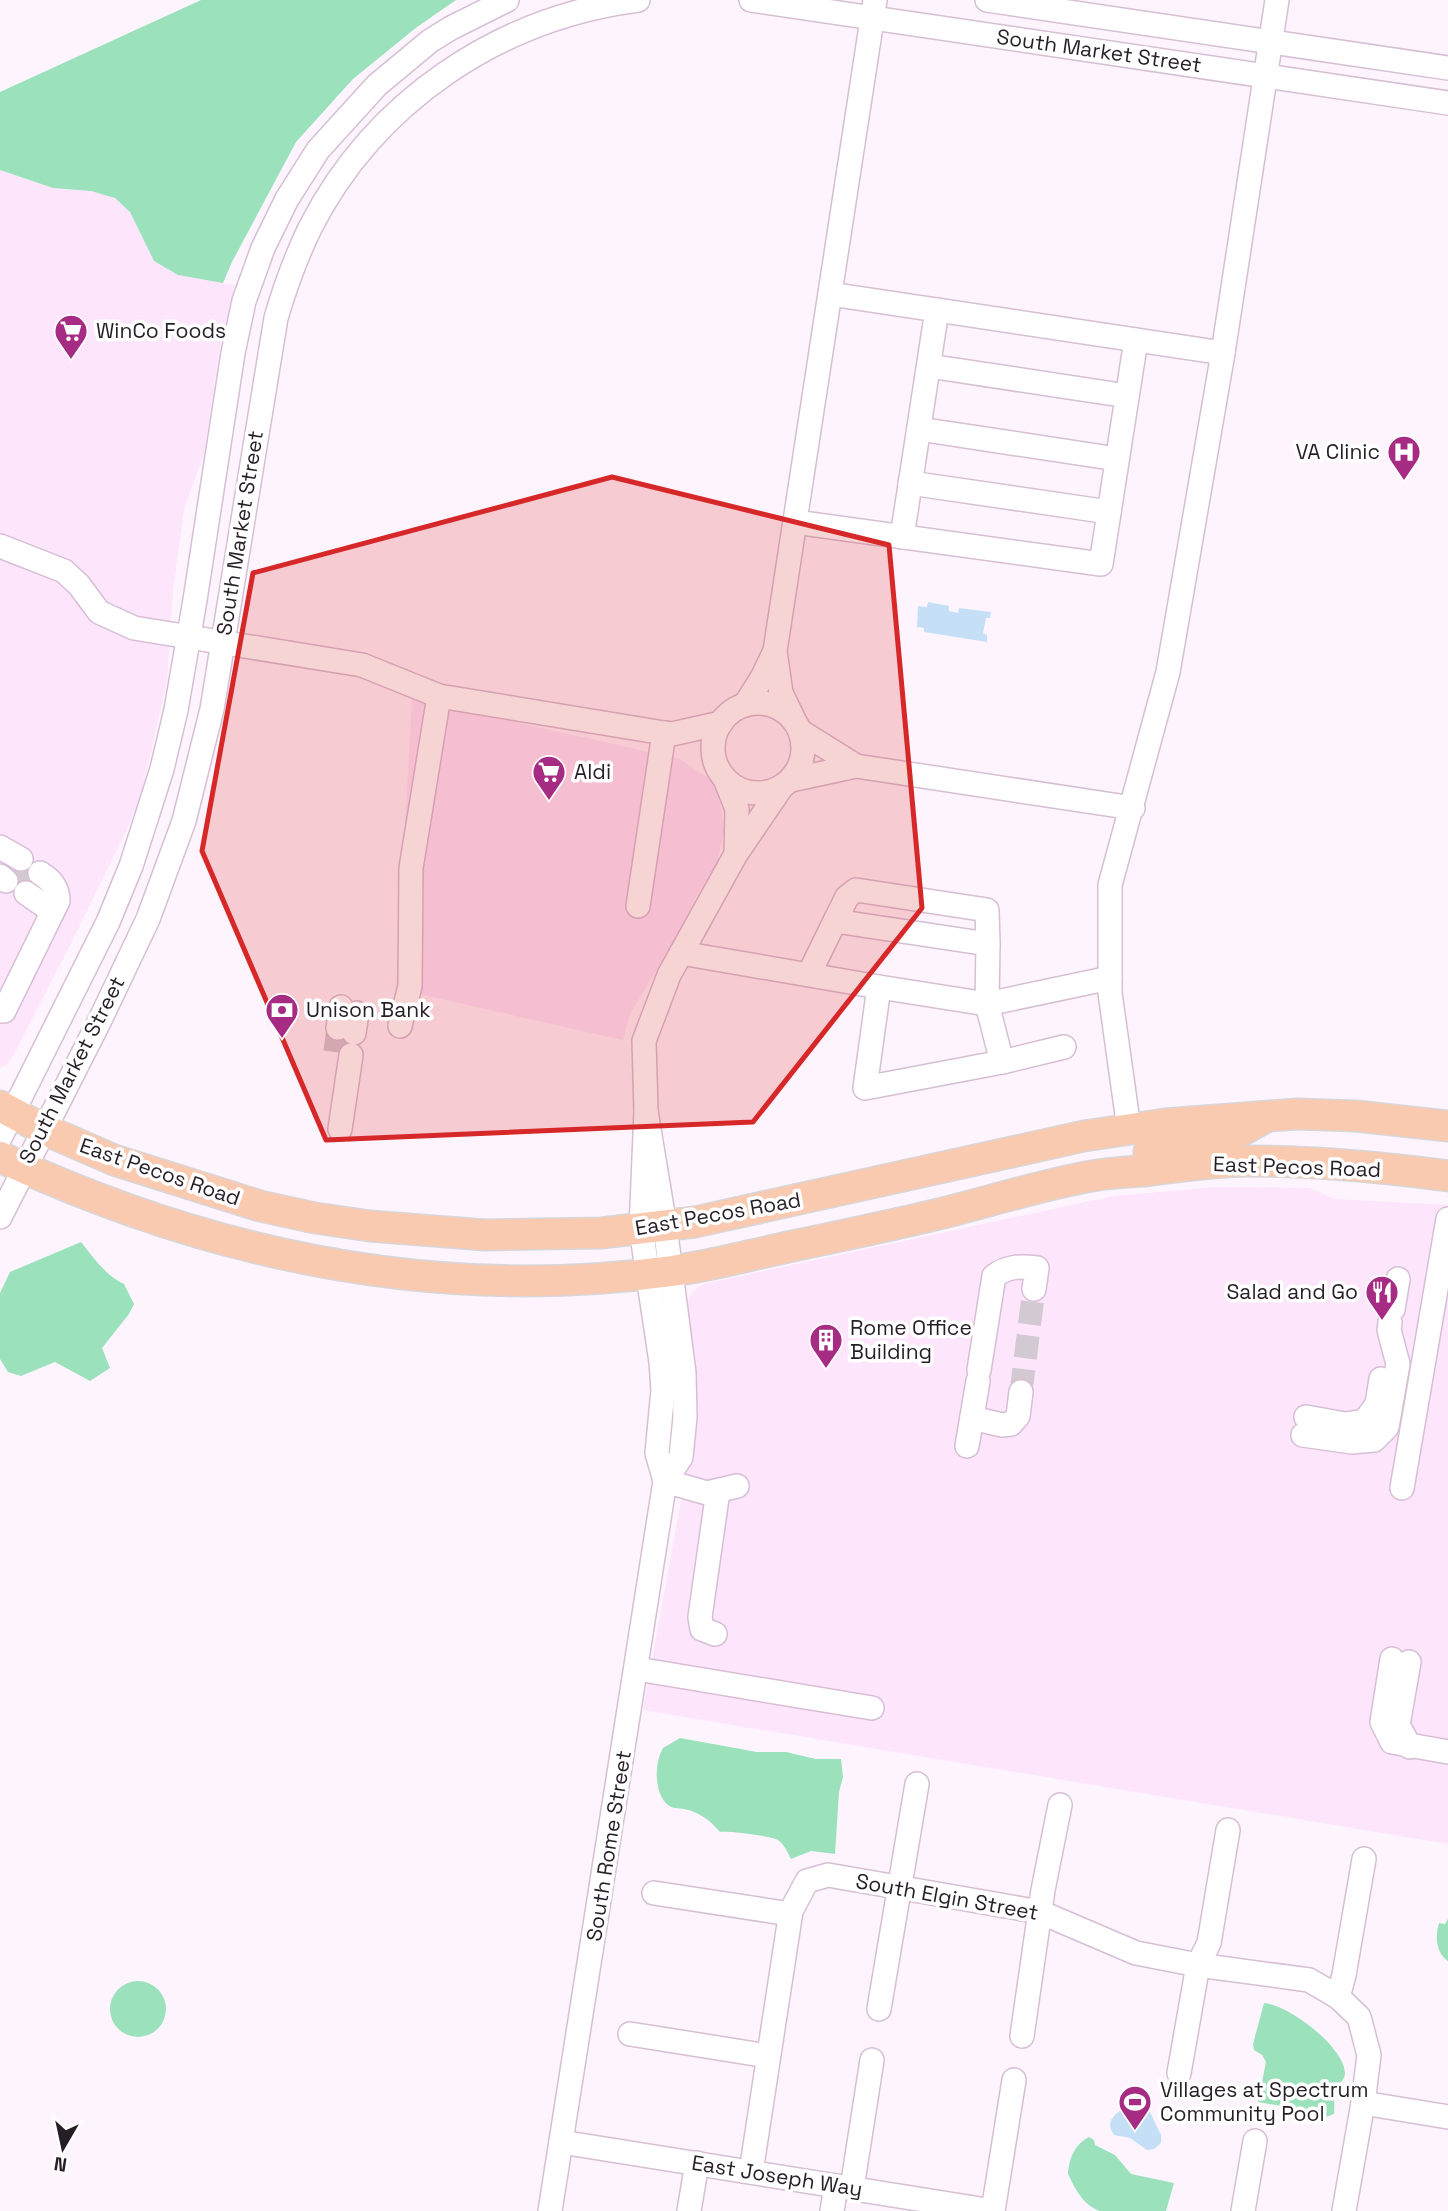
<svg xmlns="http://www.w3.org/2000/svg" width="1448" height="2211" font-family="'Space Grotesk',sans-serif">
  <style>
    .built { fill: #fde5fc }
    .green { fill: #9be1bc }
    .water { fill: #c4dff6 }
    .lines { fill: none; stroke-linecap: round; stroke-linejoin: round }
    .minor-tunnel { stroke: #d3c9d2; stroke-width: 23; stroke-dasharray: 23 11; stroke-linecap: butt }
    .minor-casing { stroke: #d6bfd5; stroke-width: 26 }
    .major-casing { stroke: #d8d6d8; stroke-width: 33 }
    .minor { stroke: #fff; stroke-width: 23 }
    .major { stroke: #f9caaf; stroke-width: 30 }
    .marked { fill: #d62828; fill-opacity: 0.2; stroke: #d62828; stroke-width: 5; stroke-linejoin: round }
    .labels { text-anchor: middle; stroke-width: 7; stroke-linejoin: round; paint-order: stroke }
    .street-label { font-size: 21px; fill: #261e26; stroke: #fff }
    .poi-label { font-size: 21px; fill: #261e26; stroke: #fff; text-anchor: start }
  </style>
  <rect width="100%" height="100%" fill="#fef4fd"/>
  <g class="built">
    <path d="M0,170L53,188L91,191L115,198L130,212L154,261L178,275L235,285L220,347L204,454L184,509L173,591L167,681L142,791L129,825L73,939L13,1056L6,1065L0,1067Z"/>
    <path d="M412,699L680,759L713,781L721,808L724,831L716,867L698,893L675,940L630,1014L623,1040L396,989Z"/>
    <path d="M1218,1187L1309,1188L1335,1199L1448,1205V1844L643,1710L690,1451L687,1311L689,1298L698,1287L704,1284L1114,1196Z"/>
  </g>
  <g class="green">
    <path d="M201,0H456L417,27L353,79L296,142L232,262L223,283L178,275L154,261L130,212L115,198L91,191L53,188L0,170V92Z"/>
    <path d="M81,1242C93,1257 106,1276 124,1284L134,1304L129,1314L102,1348L110,1368L90,1381L55,1362L21,1376L8,1372L0,1359V1293L10,1272Z"/>
    <path d="M680,1738L757,1752H786L816,1759H841L843,1777L839,1792L835,1854L811,1851L791,1859C788,1853 784,1844 778,1840C771,1836 729,1831 720,1832C710,1820 699,1812 684,1809C678,1808 673,1809 668,1805C654,1794 654,1763 663,1748Z"/>
    <path d="M1448,1919V1961C1436,1953 1435,1936 1439,1923L1445,1924Z"/>
    <circle cx="138" cy="2009" r="28"/>
    <path d="M1264,2003C1288,2005 1344,2046 1345,2073C1345,2080 1340,2081 1337,2087C1333,2095 1335,2105 1334,2114L1326,2117L1325,2122L1313,2121L1314,2113L1310,2111L1258,2102L1266,2062L1262,2055L1254,2050L1253,2044Z"/>
    <path d="M1089,2137L1094,2140L1095,2145L1115,2155L1131,2174L1174,2183L1166,2211H1100C1084,2206 1075,2189 1068,2174C1069,2159 1074,2145 1089,2137Z"/>
  </g>
  <g class="water">
    <path d="M928,602L949,606V611L958,613L959,608L991,612L990,618H986L983,633L987,635V642L924,632V628L917,627L918,606L927,607Z"/>
    <path d="M1121,2110L1150,2112L1161,2135V2143L1154,2149L1147,2150L1130,2138L1114,2135C1107,2124 1110,2118 1121,2110Z"/>
  </g>
  <g class="lines">
    <g class="minor-tunnel">
      <path d="M14,870L33,883"/>
      <path d="M335,1052L338,1028"/>
      <path d="M1021,1392L1034,1289"/>
    </g>
    <defs>
      <g id="minor">
        <path d="M751,0L1448,103"/>
        <path d="M987,0L1448,68"/>
        <path d="M830,294L1223,353L1277,0"/>
        <path d="M929,366L1127,396"/>
        <path d="M919,429L1117,459"/>
        <path d="M910,483L1109,512"/>
        <path d="M795,522L1101,564L1136,340"/>
        <path d="M902,537L937,310"/>
        <path d="M0,546L64,571L79,585L99,612L134,628L362,665L439,696L664,733L672,734L721,723"/>
        <circle cx="758" cy="748" r="45"/>
        <path d="M745,705L762,678L775,651"/>
        <path d="M794,720L781,693L775,651L875,0"/>
        <path d="M800,731L856,766"/>
        <path d="M725,779L737,809L736,854"/>
        <path d="M791,780L856,766L1133,808"/>
        <path d="M0,847L21,859"/>
        <path d="M0,876L6,881"/>
        <path d="M26,893L52,911"/>
        <path d="M638,906L664,733"/>
        <path d="M835,921L847,897L856,890L987,910L988,944"/>
        <path d="M681,953L879,987L865,1088L1002,1062"/>
        <path d="M809,974L835,921L988,944L987,1004L1002,1062L1064,1047"/>
        <path d="M879,987L987,1004L1110,978"/>
        <path d="M0,1011H4L58,901C58,887 51,880 40,873"/>
        <path d="M400,1026L410,986L411,868L439,696"/>
        <path d="M338,1028L341,1007"/>
        <path d="M354,1033L357,1013"/>
        <path d="M340,1129L351,1055"/>
        <path d="M1129,1129L1110,993V885L1168,672L1223,353"/>
        <path d="M0,1138L108,922L131,866L162,769L176,710L195,600L233,353L244,301L263,248L287,199L318,150L377,85L430,41L451,28L507,0"/>
        <path d="M0,1217L100,1020L148,919L184,821L212,709L276,318C285,287 296,257 310,228C374,102 498,18 638,0"/>
        <path d="M1393,1309L1398,1279"/>
        <path d="M979,1370L994,1276C1008,1266 1020,1266 1037,1268L1034,1289"/>
        <path d="M1306,1417L1345,1424L1365,1421L1377,1404L1381,1379"/>
        <path d="M972,1418L1002,1425L1011,1424L1018,1416L1021,1392"/>
        <path d="M1303,1435L1352,1442L1374,1440L1387,1427L1398,1364L1389,1330L1390,1323"/>
        <path d="M967,1446L978,1381"/>
        <path d="M665,1481L681,1457L685,1417L684,1373L665,1226L646,1111L644,1041L669,975L736,854L781,788"/>
        <path d="M665,1481L707,1493L737,1486"/>
        <path d="M1402,1488L1448,1219"/>
        <path d="M715,1634L702,1629L700,1617L718,1491"/>
        <path d="M1392,1659L1382,1722L1392,1742L1448,1752"/>
        <path d="M1409,1662L1398,1725L1410,1747"/>
        <path d="M637,1669L872,1708"/>
        <path d="M654,1893L790,1914"/>
        <path d="M1338,1997L1344,1975L1364,1859"/>
        <path d="M879,2009L917,1784"/>
        <path d="M630,2034L768,2056"/>
        <path d="M1022,2036L1043,1890L1060,1805"/>
        <path d="M1179,2073L1198,1965L1209,1943L1228,1830"/>
        <path d="M1363,2103L1448,2117"/>
        <path d="M561,2142L993,2211"/>
        <path d="M751,2172L791,1911L807,1881L828,1875L1040,1912L1136,1953L1198,1965L1309,1980L1338,1997L1359,2017L1369,2055L1363,2103L1344,2211"/>
        <path d="M852,2188L872,2060"/>
        <path d="M550,2211L665,1481L657,1453L663,1390L661,1362L641,1229L646,1111"/>
        <path d="M689,2211L697,2163"/>
        <path d="M832,2211L836,2186"/>
        <path d="M993,2211L1014,2080"/>
        <path d="M1243,2211L1255,2141"/>
      </g>
      <g id="major">
        <path d="M0,1106L43,1129L114,1160L260,1206L315,1218L370,1226L485,1235L601,1233L695,1222L1084,1136L1165,1124L1297,1114L1356,1116L1448,1126"/>
        <path d="M0,1157C213,1256 437,1303 672,1271C711,1266 750,1255 788,1247C844,1235 900,1224 955,1210C1001,1198 1046,1184 1092,1176C1109,1173 1127,1172 1144,1171C1179,1167 1213,1161 1248,1161C1314,1161 1382,1167 1448,1176"/>
        <path d="M1148,1170L1149,1151L1154,1147L1221,1142L1262,1119"/>
      </g>
    </defs>
    <use href="#minor" class="minor-casing"/>
    <use href="#major" class="major-casing"/>
    <use href="#minor" class="minor"/>
    <use href="#major" class="major"/>
  </g>
  <path class="marked" d="M612,477L889,545L922,908L753,1122L326,1140L202,851L253,573Z"/>
  <defs>
    <symbol id="supermarket-pin" viewBox="-11 -11 22 30"><path d="M0 17L-7.5 6A9.5 9.5 0 1 1 7.5 6Z" fill="#a52c82" stroke="#fff"/><path d="M-6-5.5h2.5l.6 2H6L4.5 2H-2.5L-4.4-4H-6ZM-1.5 3.2a1.3 1.3 0 1 0 .1 0ZM3 3.2a1.3 1.3 0 1 0 .1 0Z" fill="#fff"/></symbol>
    <symbol id="hospital-pin" viewBox="-11 -11 22 30"><path d="M0 17L-7.5 6A9.5 9.5 0 1 1 7.5 6Z" fill="#a52c82" stroke="#fff"/><path d="M-5-5h3v3.5h4V-5h3V5h-3V1.5h-4V5h-3Z" fill="#fff"/></symbol>
    <symbol id="bank-pin" viewBox="-11 -11 22 30"><path d="M0 17L-7.5 6A9.5 9.5 0 1 1 7.5 6Z" fill="#a52c82" stroke="#fff"/><path d="M-6-4H6V4H-6ZM0-2.3a2.3 2.3 0 1 0 0 4.6a2.3 2.3 0 1 0 0-4.6Z" fill="#fff"/></symbol>
    <symbol id="restaurant-pin" viewBox="-11 -11 22 30"><path d="M0 17L-7.5 6A9.5 9.5 0 1 1 7.5 6Z" fill="#a52c82" stroke="#fff"/><path d="M-5-6h1v4h1v-4h1v4h1v-4h1v5L-1.5 .5V6h-2V.5L-5-1ZM5-6V6H3V1.5H1.5Q1.5-4 5-6Z" fill="#fff"/></symbol>
    <symbol id="building-pin" viewBox="-11 -11 22 30"><path d="M0 17L-7.5 6A9.5 9.5 0 1 1 7.5 6Z" fill="#a52c82" stroke="#fff"/><path d="M-4-6H4V6H1V3H-1V6H-4ZM-2.5-4.3h1.7v1.8h-1.7ZM.8-4.3h1.7v1.8H.8ZM-2.5-1h1.7V.8h-1.7ZM.8-1h1.7V.8H.8Z" fill="#fff"/></symbol>
    <symbol id="stadium-pin" viewBox="-11 -11 22 30"><path d="M0 17L-7.5 6A9.5 9.5 0 1 1 7.5 6Z" fill="#a52c82" stroke="#fff"/><path d="M0-5a6.5 5 0 1 0 0 10a6.5 5 0 1 0 0-10ZM-3.5-1.8h7v3.6h-7Z" fill="#fff"/></symbol>
  </defs>
  <g fill-rule="evenodd">
    <use href="#supermarket-pin" x="52" y="312" width="38" height="52"/>
    <use href="#hospital-pin" x="1385" y="433" width="38" height="52"/>
    <use href="#supermarket-pin" x="530" y="753" width="38" height="52"/>
    <use href="#bank-pin" x="263" y="991" width="38" height="52"/>
    <use href="#restaurant-pin" x="1363" y="1273" width="38" height="52"/>
    <use href="#building-pin" x="807" y="1321" width="38" height="52"/>
    <use href="#stadium-pin" x="1116" y="2083" width="38" height="52"/>
  </g>
  <g class="labels">
    <g class="street-label">
      <text transform="translate(1099 51) rotate(8)" y="7">South Market Street</text>
      <text transform="translate(240 533) rotate(-81)" y="7">South Market Street</text>
      <text transform="translate(72 1070) rotate(-63)" y="7">South Market Street</text>
      <text transform="translate(1297 1167) rotate(2)" y="7">East Pecos Road</text>
      <text transform="translate(160 1172) rotate(19)" y="7">East Pecos Road</text>
      <text transform="translate(718 1214) rotate(-10)" y="7">East Pecos Road</text>
      <text transform="translate(609 1846) rotate(-81)" y="7">South Rome Street</text>
      <text transform="translate(947 1897) rotate(10)" y="7">South Elgin Street</text>
      <text transform="translate(777 2176) rotate(9)" y="7">East Joseph Way</text>
    </g>
    <g class="poi-label">
      <text x="96" y="338">WinCo Foods</text>
      <text x="1380" y="459" text-anchor="end">VA Clinic</text>
      <text x="574" y="779">Aldi</text>
      <text x="306" y="1017">Unison Bank</text>
      <text x="1358" y="1299" text-anchor="end">Salad and Go</text>
      <text x="850" y="1335">Rome Office<tspan x="850" dy="24">Building</tspan></text>
      <text x="1160" y="2097">Villages at Spectrum<tspan x="1160" dy="24">Community Pool</tspan></text>
    </g>
  </g>
  <g transform="translate(63 2148) rotate(189)" stroke="#ffffff" stroke-width="5" paint-order="stroke">
  <path d="M0-5L12 26L0 18L-12 26Z" fill="#261e26"/>
  <text y="-10" font-size="19" font-weight="bold" text-anchor="middle" fill="#261e26">N</text>
  </g>
</svg>
